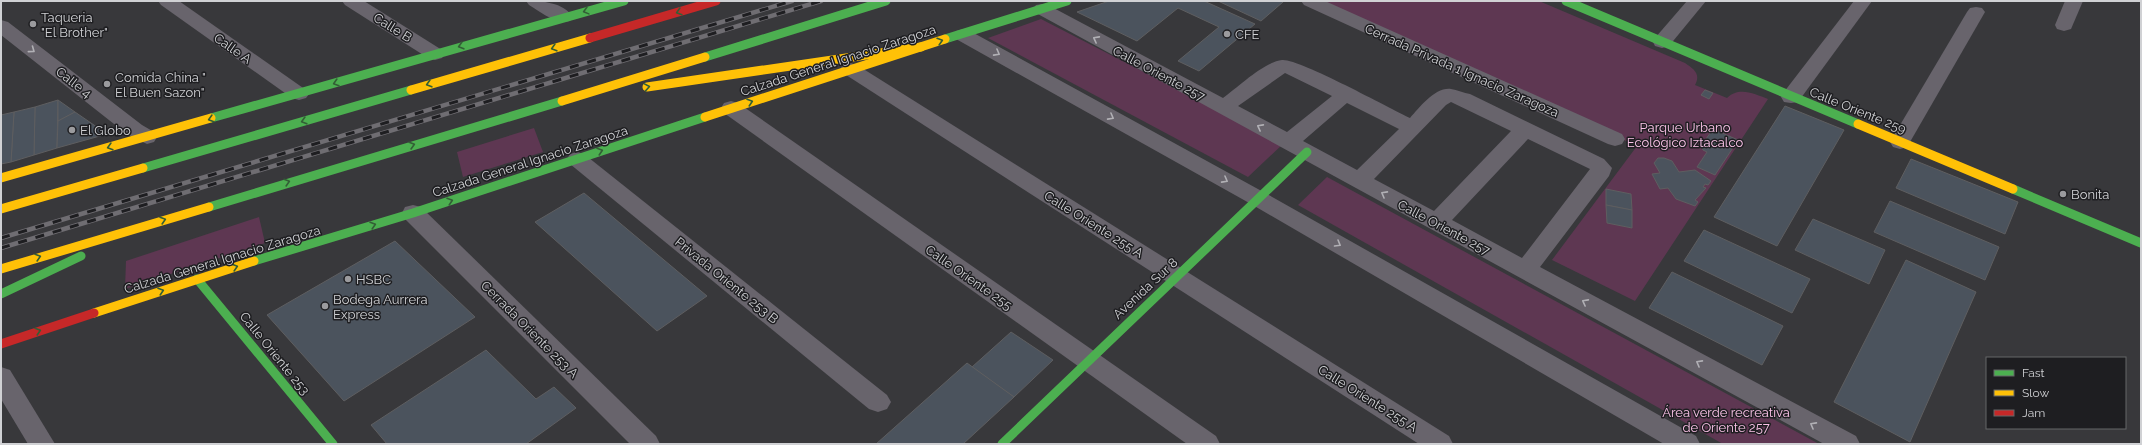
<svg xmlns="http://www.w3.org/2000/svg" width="2142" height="445" font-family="Raleway,sans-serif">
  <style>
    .green { fill: #5e3752 }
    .building { fill: #4b535d; stroke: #5e5e60 }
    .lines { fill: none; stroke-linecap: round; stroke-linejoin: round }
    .street { fill: #68646c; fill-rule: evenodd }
    .fast { stroke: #4caf50; stroke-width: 9 }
    .slow { stroke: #ffc107; stroke-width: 9 }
    .jam { stroke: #c62828; stroke-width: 9 }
    .rail-casing { stroke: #6f6d72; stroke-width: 4.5 }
    .rail { stroke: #1e1e21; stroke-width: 3; stroke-dasharray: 9; stroke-linecap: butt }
    .oneway { stroke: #335f36 }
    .oneway2 { stroke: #b1b0b5 }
    .poi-dot { fill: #9b9b9e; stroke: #1e1e21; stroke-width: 1.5 }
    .labels { text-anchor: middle; stroke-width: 3; stroke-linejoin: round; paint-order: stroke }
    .poi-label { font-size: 13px; fill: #d0d1d4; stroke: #1e1e21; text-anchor: start }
    .street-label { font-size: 13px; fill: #d0d1d4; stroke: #1e1e21 }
    .park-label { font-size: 13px; fill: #fac2e7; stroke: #1e1e21 }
  </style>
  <rect width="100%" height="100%" fill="#38383b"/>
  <g class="green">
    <path d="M1319,1H1539L1685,63C1694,69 1701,74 1695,85L1727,98C1739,86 1755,94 1768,99L1635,301L1552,260L1637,146Z"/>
    <path d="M1041,19L1283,144L1248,177L988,38Z"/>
    <path d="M534,128L543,152L463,177L457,152Z"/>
    <path d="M1327,177L1819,444H1723L1298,205Z"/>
    <path d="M259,217L265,243L125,289L126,261Z"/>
  </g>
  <g class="building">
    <path d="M1109,1H1204L1255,24L1199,71L1178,61L1219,27L1178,8L1137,41L1077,12Z"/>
    <path d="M1218,1H1281L1283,2L1261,21Z"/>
    <path d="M1705,90L1713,93L1709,99L1701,95Z"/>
    <path d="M58,100L57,148L34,155L35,107Z"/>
    <path d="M58,100L75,112L58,121Z"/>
    <path d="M1785,106L1844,130L1777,246L1714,217Z"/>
    <path d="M35,107L34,155L11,162L14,112Z"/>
    <path d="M14,112L11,162L1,164V115Z"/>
    <path d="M75,112L107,134L57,148L58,121Z"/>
    <path d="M1713,129L1738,140L1715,175L1697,167L1707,152L1703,150L1701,146L1707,142L1706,139Z"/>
    <path d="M1658,158H1664L1672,161L1679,172L1695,170L1711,181L1708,185L1705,184L1703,187L1706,188L1695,200L1698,202L1695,206L1676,199L1668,188L1660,189L1652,174L1660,173L1654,163Z"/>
    <path d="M1911,159L2018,202L2005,234L1896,188Z"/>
    <path d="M1606,189L1631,194L1632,210L1606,205Z"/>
    <path d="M584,193L707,296L657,331L535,222Z"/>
    <path d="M1890,201L1999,247L1985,280L1874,232Z"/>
    <path d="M1606,205L1632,210V228L1607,223Z"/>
    <path d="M1813,219L1885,250L1869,284L1795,250Z"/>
    <path d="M1704,230L1810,279L1792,313L1684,261Z"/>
    <path d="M395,241L475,317L344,401L267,315Z"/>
    <path d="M1906,260L1976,292L1910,442L1834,402Z"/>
    <path d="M1672,272L1783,326L1762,365L1649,308Z"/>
    <path d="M1011,332L1053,360L1014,397L972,367Z"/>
    <path d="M486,350L536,399L554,387L576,408L526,444H387L371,425Z"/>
    <path d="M967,363L1014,397L963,444H876Z"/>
  </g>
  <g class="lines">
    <g class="street">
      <path d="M158,1H179L306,90L309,94L306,98L299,100L292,98L161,5Z"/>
      <path d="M342,1H364L442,50L445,54L442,58L435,60L428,58L345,5Z"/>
      <path d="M526,1C542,1 563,2 573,17L570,21C556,25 541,12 529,5Z"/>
      <path d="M1301,1H1325L1622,134L1625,139L1622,144L1615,146L1608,144L1304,5Z"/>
      <path d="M1687,1H1706L1669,46L1662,48L1655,46L1653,42L1655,38Z"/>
      <path d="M1854,1H1872L1798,102L1791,103L1784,102L1781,97L1784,92Z"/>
      <path d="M2065,1H2083L2071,29L2064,31L2057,29L2055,25Z"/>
      <path d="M1042,4L1048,5L1223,98C1238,87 1264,62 1282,60C1298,58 1389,108 1410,118C1420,107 1435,87 1451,89C1457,90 1464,93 1470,94L1604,159L1612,168L1609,176L1540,267L1856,436L1860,444H1824L1036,13L1033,9L1036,5ZM1285,73L1332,96L1287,132L1238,106ZM1451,102L1511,131L1434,211L1374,179L1446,105ZM1347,103L1399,129L1357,170L1303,141ZM1528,139L1590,169L1522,258L1452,220Z"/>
      <path d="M1976,7L1982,8L1985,12L1910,142L1907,147L1900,149L1893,147L1890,142L1967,12L1970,8Z"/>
      <path d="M1,20L8,22L142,125L154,132L157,137L154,142L147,144L128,135L1,35Z"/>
      <path d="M963,29L970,31L1267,194L1696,436L1700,444H1664L1251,204L956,39L954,35L956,31Z"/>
      <path d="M850,63L857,65L1449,436L1453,444H1419L843,73L840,69L843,65Z"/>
      <path d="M731,101L738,103L1216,436L1220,444H1187L724,113L721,108L724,103Z"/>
      <path d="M577,152L584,154L887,395L891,402L887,409L878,412L869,409L570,164L567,159L570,154Z"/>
      <path d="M413,205L421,207L656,436L660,444H630L405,219L402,213L405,207Z"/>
      <path d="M1,367L10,370L55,444H28L1,399Z"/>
    </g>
    <g class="fast">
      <path d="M1566,1L1858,124"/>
      <path d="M945,39L1067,1"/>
      <path d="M705,57L886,1"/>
      <path d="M211,118L624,1"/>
      <path d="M143,168L411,90"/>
      <path d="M2013,189L2141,243"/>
      <path d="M209,207L562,101"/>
      <path d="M254,261L413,213L705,117"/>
      <path d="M197,279L333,444"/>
      <path d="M1,294L81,256"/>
      <path d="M1002,444L1307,152"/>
    </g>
    <g class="slow">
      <path d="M647,87L921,47"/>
      <path d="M411,90L590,38"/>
      <path d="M562,101L705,57"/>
      <path d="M705,117L945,39"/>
      <path d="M1858,124L2013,189"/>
      <path d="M1,178L211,118"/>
      <path d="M1,209L143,168"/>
      <path d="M1,269L209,207"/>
      <path d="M94,313L254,261"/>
    </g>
    <g class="jam">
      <path d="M590,38L716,1"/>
      <path d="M1,344L94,313"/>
    </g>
    <defs>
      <g id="rail">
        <path d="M1,238L792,1"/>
        <path d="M1,248L821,1"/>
      </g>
    </defs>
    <use href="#rail" class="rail-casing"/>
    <use href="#rail" class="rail"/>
  </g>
  <defs><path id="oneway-chevron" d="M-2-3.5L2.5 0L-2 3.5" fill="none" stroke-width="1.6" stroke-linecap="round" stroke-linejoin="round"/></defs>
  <g class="oneway">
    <use href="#oneway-chevron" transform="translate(586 11) rotate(165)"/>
    <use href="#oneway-chevron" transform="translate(679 12) rotate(164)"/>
    <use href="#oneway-chevron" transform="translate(940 41) rotate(-17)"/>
    <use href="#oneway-chevron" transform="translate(461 46) rotate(164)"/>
    <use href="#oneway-chevron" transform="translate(554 48) rotate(164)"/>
    <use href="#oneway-chevron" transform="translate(336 83) rotate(163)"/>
    <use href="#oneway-chevron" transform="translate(429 84) rotate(164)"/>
    <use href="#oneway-chevron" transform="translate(647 87) rotate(-10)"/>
    <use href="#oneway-chevron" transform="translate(750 102) rotate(-18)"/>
    <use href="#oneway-chevron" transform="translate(211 119) rotate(164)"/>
    <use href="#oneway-chevron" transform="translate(304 121) rotate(164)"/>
    <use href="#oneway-chevron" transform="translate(412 145) rotate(-16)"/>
    <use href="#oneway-chevron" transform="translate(110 147) rotate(164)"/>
    <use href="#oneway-chevron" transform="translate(600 151) rotate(-18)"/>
    <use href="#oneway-chevron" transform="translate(287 182) rotate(-17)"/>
    <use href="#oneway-chevron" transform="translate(450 201) rotate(-18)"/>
    <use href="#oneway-chevron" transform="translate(163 220) rotate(-17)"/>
    <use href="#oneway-chevron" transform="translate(373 225) rotate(-17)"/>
    <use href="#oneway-chevron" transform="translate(38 257) rotate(-17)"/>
    <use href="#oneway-chevron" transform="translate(235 267) rotate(-17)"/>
    <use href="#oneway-chevron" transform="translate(161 291) rotate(-18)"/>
    <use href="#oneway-chevron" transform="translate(38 331) rotate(-18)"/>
  </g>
  <g class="oneway2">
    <use href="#oneway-chevron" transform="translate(1096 39) rotate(-152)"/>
    <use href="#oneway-chevron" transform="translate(32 50) rotate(36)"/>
    <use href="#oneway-chevron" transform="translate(997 53) rotate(29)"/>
    <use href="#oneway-chevron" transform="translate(1111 117) rotate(29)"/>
    <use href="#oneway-chevron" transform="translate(1260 127) rotate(-152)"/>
    <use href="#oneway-chevron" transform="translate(1225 180) rotate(29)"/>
    <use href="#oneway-chevron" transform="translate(1384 194) rotate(-151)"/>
    <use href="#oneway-chevron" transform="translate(1338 244) rotate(30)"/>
    <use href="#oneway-chevron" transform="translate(1585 302) rotate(-152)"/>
    <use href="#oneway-chevron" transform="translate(1699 363) rotate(-151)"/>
    <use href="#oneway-chevron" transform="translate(1813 425) rotate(-151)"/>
  </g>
  <g class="poi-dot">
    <circle cx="33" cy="24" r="4"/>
    <circle cx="1227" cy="34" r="4"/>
    <circle cx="107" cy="84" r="4"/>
    <circle cx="72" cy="130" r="4"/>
    <circle cx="2063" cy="194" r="4"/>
    <circle cx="348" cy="279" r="4"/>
    <circle cx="325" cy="306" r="4"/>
  </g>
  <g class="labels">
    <g class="poi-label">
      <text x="41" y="22">Taqueria<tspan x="41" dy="15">"El Brother"</tspan></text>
      <text x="1235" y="39">CFE</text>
      <text x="115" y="82">Comida China "<tspan x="115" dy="15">El Buen Sazon"</tspan></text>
      <text x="80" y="135">El Globo</text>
      <text x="2071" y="199">Bonita</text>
      <text x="356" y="284">HSBC</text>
      <text x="333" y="304">Bodega Aurrera<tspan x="333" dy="15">Express</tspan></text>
    </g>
    <g class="street-label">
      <text transform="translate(393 27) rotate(32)" y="5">Calle B</text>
      <text transform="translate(233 48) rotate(35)" y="5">Calle A</text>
      <text transform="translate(838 60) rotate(-18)" y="5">Calzada General Ignacio Zaragoza</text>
      <text transform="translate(1462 70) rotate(24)" y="5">Cerrada Privada 1 Ignacio Zaragoza</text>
      <text transform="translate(1159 73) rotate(28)" y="5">Calle Oriente 257</text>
      <text transform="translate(74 82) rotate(38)" y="5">Calle 4</text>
      <text transform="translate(1858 110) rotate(22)" y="5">Calle Oriente 259</text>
      <text transform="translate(530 161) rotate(-18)" y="5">Calzada General Ignacio Zaragoza</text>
      <text transform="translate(1094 224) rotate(32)" y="5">Calle Oriente 255 A</text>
      <text transform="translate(1444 227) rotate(28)" y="5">Calle Oriente 257</text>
      <text transform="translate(222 259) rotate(-17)" y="5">Calzada General Ignacio Zaragoza</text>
      <text transform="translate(969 277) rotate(35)" y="5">Calle Oriente 255</text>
      <text transform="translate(727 280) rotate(39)" y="5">Privada Oriente 253 B</text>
      <text transform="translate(1145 288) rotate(-43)" y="5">Avenida Sur 8</text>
      <text transform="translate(530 329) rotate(45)" y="5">Cerrada Oriente 253 A</text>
      <text transform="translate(275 353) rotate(51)" y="5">Calle Oriente 253</text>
      <text transform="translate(1368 398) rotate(32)" y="5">Calle Oriente 255 A</text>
    </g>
    <g class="park-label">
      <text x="1685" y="132">Parque Urbano<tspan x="1685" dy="15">Ecológico Iztacalco</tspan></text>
      <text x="1726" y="417">Área verde recreativa<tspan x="1726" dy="15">de Oriente 257</tspan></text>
    </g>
  </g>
  <rect width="2142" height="445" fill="none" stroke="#d0d1d4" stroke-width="4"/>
  <rect x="1986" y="357" width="140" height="72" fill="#1e1e21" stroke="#656669"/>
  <rect x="1994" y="370" width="20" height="6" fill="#4caf50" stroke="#656669"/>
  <text x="2022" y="377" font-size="12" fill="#d0d1d4">Fast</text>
  <rect x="1994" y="390" width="20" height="6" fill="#ffc107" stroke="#656669"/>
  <text x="2022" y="397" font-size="12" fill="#d0d1d4">Slow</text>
  <rect x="1994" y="410" width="20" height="6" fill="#c62828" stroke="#656669"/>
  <text x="2022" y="417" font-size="12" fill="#d0d1d4">Jam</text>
</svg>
